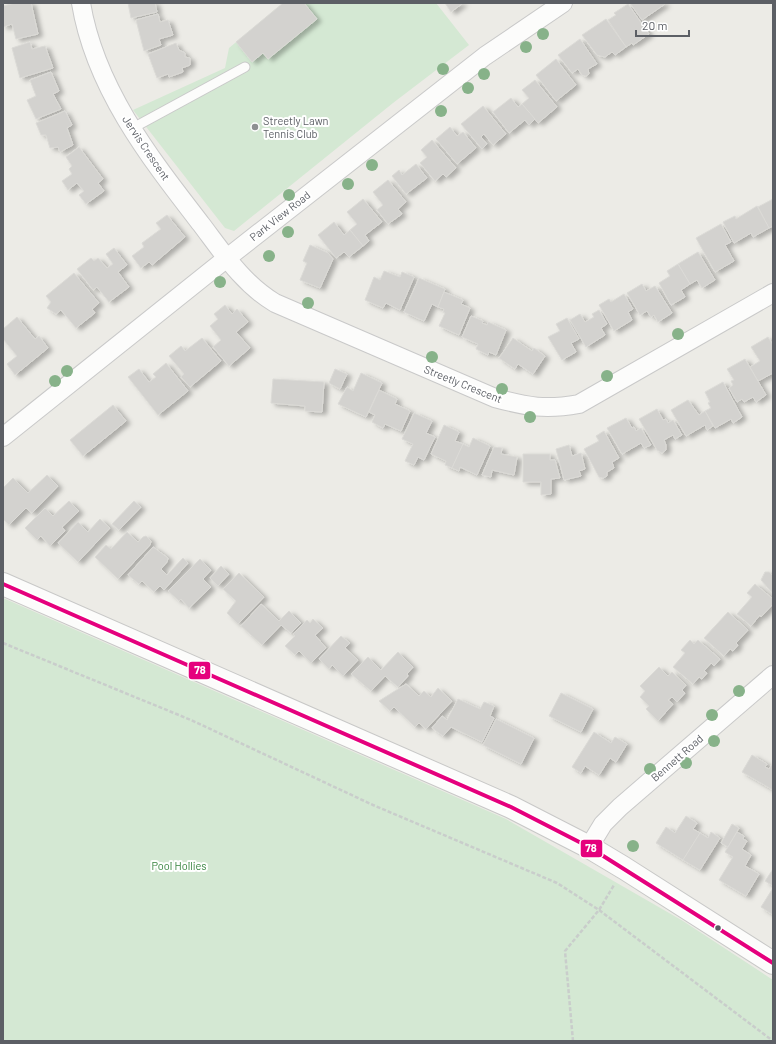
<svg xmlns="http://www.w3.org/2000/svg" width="776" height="1044" font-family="Barlow,sans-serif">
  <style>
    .green { fill: #d4e8d3 }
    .building { fill: #d3d2cf; stroke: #dbdad6; filter: url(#shadow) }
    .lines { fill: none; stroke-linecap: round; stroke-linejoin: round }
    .lane-casing { stroke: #c9c9c9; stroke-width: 11 }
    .street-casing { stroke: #c9c9c9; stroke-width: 20 }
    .secondary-casing { stroke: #c8c8c7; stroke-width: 24 }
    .path { stroke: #c9cdcb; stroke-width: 2.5; stroke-dasharray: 4 2; stroke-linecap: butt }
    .lane { stroke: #fcfcfb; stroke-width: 9 }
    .street { stroke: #fcfcfb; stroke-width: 18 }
    .secondary { stroke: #fcfcfb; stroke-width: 22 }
    .bus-1-casing { stroke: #fff; stroke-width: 7 }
    .bus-1 { stroke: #e5007d; stroke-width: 4 }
    .tree { fill: #87b289 }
    .poi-dot { fill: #8e9092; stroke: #fff; stroke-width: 1.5 }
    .bus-dot { fill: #5c5f65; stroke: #fff; stroke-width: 1.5 }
    .labels { text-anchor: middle; stroke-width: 4; stroke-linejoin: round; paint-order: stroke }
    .poi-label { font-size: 11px; fill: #5c5f65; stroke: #fff; text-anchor: start }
    .street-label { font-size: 11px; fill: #5c5f65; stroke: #fff }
    .park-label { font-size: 11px; fill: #35833d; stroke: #fff }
    .line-badge { stroke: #fff; stroke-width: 1.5 }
    .badge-label { font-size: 11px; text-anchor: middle; font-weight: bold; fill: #fff }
  </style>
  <defs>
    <filter id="shadow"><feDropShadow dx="4.5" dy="2.5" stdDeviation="2" flood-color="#0004"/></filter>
  </defs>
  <rect width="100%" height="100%" fill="#ecebe6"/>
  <g class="green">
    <path d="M283,3H436L469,45L393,103L234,231L225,228L133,110L225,68L229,48Z"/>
    <path d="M3,598L506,819L683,921L773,980V1041H3Z"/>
  </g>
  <g class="building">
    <path d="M15,3H31L38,34L16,39L12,24L3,27V6Z"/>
    <path d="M128,3H155L157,12L131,18Z"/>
    <path d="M283,3H304L317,19L268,59L263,53L252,62L236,42Z"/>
    <path d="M445,3H463L451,12Z"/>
    <path d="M630,3H664L665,4L642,20Z"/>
    <path d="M628,4L649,34L633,45L632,43L626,47L608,20L616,15L614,13Z"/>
    <path d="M158,14L160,22L168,20L173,35L159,39L161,45L144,51L136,20Z"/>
    <path d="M606,19L626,47L615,55L612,52L605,57L597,55L582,35Z"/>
    <path d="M580,39L597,64L588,69L589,74L586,76L582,75L578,69L572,73L558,55Z"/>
    <path d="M30,42L32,49L45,46L53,68L20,78L12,48Z"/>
    <path d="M176,43L179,50L185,53V57L190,58V65L182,68L183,72L169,77L168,74L157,78L148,54Z"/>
    <path d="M556,59L576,85L556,101L536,75Z"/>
    <path d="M51,72L59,91L53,94L61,109L36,119L27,100L36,96L30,80Z"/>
    <path d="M535,80L557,107L538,123L522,104L529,98L522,90Z"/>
    <path d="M511,98L518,107L522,104L535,119L529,125L525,120L509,133L493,112Z"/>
    <path d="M483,106L506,134L493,145L484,134L481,137L487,144L482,149L461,124Z"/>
    <path d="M65,111L72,125L67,128L73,145L60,152L58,147L50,148L46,135H41L36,123Z"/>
    <path d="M450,127L457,136L463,132L476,148L457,164L436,139Z"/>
    <path d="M432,140L456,168L446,177L443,174L435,181L420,163L427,157L421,150Z"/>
    <path d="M79,147L103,179L98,183L104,191L86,204L79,195L84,191L77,183L68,190L62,181L72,174L69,169L72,166L66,157Z"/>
    <path d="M416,164L427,178L406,194L392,176L399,170L402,175Z"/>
    <path d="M388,180L406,202L398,209L402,214L388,224L377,210L383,205L373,192Z"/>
    <path d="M363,199L382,222L365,235L369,241L363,246L350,230L357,224L347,212Z"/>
    <path d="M773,199V226L769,228L758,207Z"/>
    <path d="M757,206L769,228L753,237L751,233L734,243L723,222L735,216L736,219Z"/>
    <path d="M167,215L185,237L152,265L149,262L141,268L132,256L144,247L142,243L161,229L156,223Z"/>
    <path d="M334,222L344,235L350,230L363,246L349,257L344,252L336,258L318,235Z"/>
    <path d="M721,224L731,242L725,245L734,261L715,272L696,238Z"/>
    <path d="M310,245L328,253L333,259L320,288L300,280L307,263L303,261Z"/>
    <path d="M114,248L127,265L118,272L129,287L109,302L97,287L93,290L77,269L91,258L94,261L98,258L107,268L113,264L106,254Z"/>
    <path d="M698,252L715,280L702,288L697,280L690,284L678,264Z"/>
    <path d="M678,264L690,284L681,290L685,297L671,305L659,283L670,276L667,271Z"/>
    <path d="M384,271L400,277L402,272L414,277L400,310L386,303L383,308L365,300L374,277L380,280Z"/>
    <path d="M74,273L99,303L92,309L95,313L76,328L61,310L56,314L47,308L51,302L46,296Z"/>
    <path d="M419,278L445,289L438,307L432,304L424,321L404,312Z"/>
    <path d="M642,284L646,291L655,286L672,313L658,322L654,315L651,317L647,311L640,315L627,293Z"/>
    <path d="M444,292L463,300L461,304L470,308L459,335L439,326L445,313L443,312L444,309L438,307Z"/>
    <path d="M624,294L633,309L628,312L632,320L614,331L599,305L609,299L611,302Z"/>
    <path d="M225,305L232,314L237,309L248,322L236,332L250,348L229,366L213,347L221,340L210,326L218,319L214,314Z"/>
    <path d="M599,310L607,324L601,328L605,335L586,347L570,320L580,314L585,322L594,317L592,314Z"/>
    <path d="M471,316L483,321L482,323L487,325L488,322L506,330L496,355L489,352L488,355L476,349L478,344L462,337Z"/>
    <path d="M17,317L35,339L39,336L48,348L15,375L7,364L17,356L3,339V329Z"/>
    <path d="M567,318L579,339L571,343L576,352L562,360L548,337L560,331L556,324Z"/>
    <path d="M768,337L773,345V373L758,381L750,367L760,361L751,347Z"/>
    <path d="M202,338L221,361L190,387L181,377L184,374L169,356L181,346L185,351Z"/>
    <path d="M513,338L532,351L534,348L545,356L533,374L518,364L515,369L499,358Z"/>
    <path d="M745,359L766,395L756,402L753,397L744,402L742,399L737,402L729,388L733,385L731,381L734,380L727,369Z"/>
    <path d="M166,363L188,391L158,415L128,377L139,369L149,382L156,377L153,374Z"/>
    <path d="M335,369L347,374L340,389L329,383Z"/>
    <path d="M361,373L382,383L366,417L338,404L347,387L353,391Z"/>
    <path d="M273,379L324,382L322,412L305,411V406L271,403Z"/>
    <path d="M723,382L742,417L733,423L731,419L715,428L705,411L711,408L708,403L710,402L705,392Z"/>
    <path d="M379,390L397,399L395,404L410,411L401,431L385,424L383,428L372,422L375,415L369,412Z"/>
    <path d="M688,400L699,415L705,411L713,426L707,430L705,425L686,436L671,410Z"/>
    <path d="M113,405L126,421L83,456L70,440Z"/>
    <path d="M657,409L663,420L666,419L668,423L673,420L682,435L675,439L673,435L664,440L666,445V450L662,453L657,450L639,419Z"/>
    <path d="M414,413L432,421L426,433L435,437L424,460L418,457L414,465L405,461L413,444L402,439Z"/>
    <path d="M626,418L632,428L634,427L636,431L641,428L651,445L644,448L641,443L622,454L607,428Z"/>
    <path d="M444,425L459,432L455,441L463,444L452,468L445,465L446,461L431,454Z"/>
    <path d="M604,431L619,458L612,462L614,468L607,472V476L603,478L599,477L584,449L599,441L596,436Z"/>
    <path d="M473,438L490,446L477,475L460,467L459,471L452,468L463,444L469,447Z"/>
    <path d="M569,445L572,456L581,453L585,469L579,471L581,476L564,480L556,449Z"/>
    <path d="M494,447L502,448L501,454L517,457L514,475L492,470L491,477L482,475Z"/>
    <path d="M523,454H550V460H555L560,478L551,479V494L541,495V482H523Z"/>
    <path d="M47,475L58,486L32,513L26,508L9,525L3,519V488L13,478L28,493Z"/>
    <path d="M69,501L79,511L62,527L65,531L50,546L41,536L37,540L25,528L45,508L53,516Z"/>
    <path d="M134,501L141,507L119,530L112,524Z"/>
    <path d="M100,519L110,528L78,562L58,543L78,522L88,532Z"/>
    <path d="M127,532L138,542L143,537L146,536L151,541L150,545L118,579L95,557L106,545L111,549Z"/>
    <path d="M153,547L168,558L167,562L161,569L167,575L183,558L188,563L164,590L160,586L154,592L142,581L139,584L128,575Z"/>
    <path d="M200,559L211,570L203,579L211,587L189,608L181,599L179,601L168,591Z"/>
    <path d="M221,566L229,574L218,586L210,578Z"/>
    <path d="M765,572H769L773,576V594L761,580Z"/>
    <path d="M239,573L264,597L238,624L227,613L236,601L223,589Z"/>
    <path d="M755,584L773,599V604L761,617L760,615L751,626L737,614L752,597L747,593Z"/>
    <path d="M261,604L279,621L289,611L301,623L291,633L281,625L262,645L241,626Z"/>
    <path d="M728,612L748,630L736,643L738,645L733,651L730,649L724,656L704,638Z"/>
    <path d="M313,619L323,628L315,635L326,648L311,663L299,651L295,655L285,646L295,636L293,634L307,620L310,623Z"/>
    <path d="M341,636L350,643L345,648L358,660L343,676L332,665L329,669L319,659Z"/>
    <path d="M690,640L694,644L698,640L720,659L714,666L711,663L704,671L707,673L702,679L699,677L693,684L673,667L685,653L681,650Z"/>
    <path d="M398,652L413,667L407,674L408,676L398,687L385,676L371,691L351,674L368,657L381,670Z"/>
    <path d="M659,667L668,676L672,672L686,685L682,690L685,693L677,702L672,697L668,700L673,704L658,721L646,709L649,706L640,697L645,691L640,686Z"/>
    <path d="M406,684L419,696L424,691L431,697L438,688L452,701L426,729L419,723L415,727L394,707L390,711L379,701Z"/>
    <path d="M561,693L593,709L581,732L549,716Z"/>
    <path d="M458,699L480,709L484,702L494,706L490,716L494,718L482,742L451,727L443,736L432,728L442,716L447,720Z"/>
    <path d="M496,719L534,738L521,764L483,745Z"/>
    <path d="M594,732L611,743L615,737L627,744L616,762L610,758L599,775L585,766L581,773L572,767Z"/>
    <path d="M752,755L767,764L765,767L769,769L773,763V790L742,772Z"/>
    <path d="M686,816L697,823L693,829L700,833L683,860L656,843L666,827L675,833Z"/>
    <path d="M732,824L739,828L728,847L721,843Z"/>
    <path d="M711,832L720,838L700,870L683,860L700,833L708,838Z"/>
    <path d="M737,832L744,836L743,839L747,841L742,849L751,855L745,866L759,874L746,896L719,880L733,857L725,852Z"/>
    <path d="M773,869V886L765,881Z"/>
    <path d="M773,888V915L761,907Z"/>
  </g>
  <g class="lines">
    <defs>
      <path id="lane" d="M131,129L245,67"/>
      <g id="street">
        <path d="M81,3C95,88 150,158 201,224C223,253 243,284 275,303L495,398C528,407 546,410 579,404L773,293"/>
        <path d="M3,437L227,258L485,56L563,3"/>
        <path d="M589,847L603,824L620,807L773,675"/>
      </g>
      <path id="secondary" d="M3,584L511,807L589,847L624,868L773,963"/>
    </defs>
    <use href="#lane" class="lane-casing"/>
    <use href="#street" class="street-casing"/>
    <use href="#secondary" class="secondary-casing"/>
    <g class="path">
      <path d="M3,643L191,720L373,805L557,883L599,910L773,1041"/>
      <path d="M573,1041L565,951L599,910L614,885"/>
    </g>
    <use href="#lane" class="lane"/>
    <use href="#street" class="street"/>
    <use href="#secondary" class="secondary"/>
    <defs>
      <path id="bus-1" d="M3,584L511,807L589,847L773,963"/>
    </defs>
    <use href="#bus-1" class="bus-1-casing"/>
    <use href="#bus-1" class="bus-1"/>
  </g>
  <g class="tree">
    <circle cx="543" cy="34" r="6"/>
    <circle cx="526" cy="47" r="6"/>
    <circle cx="443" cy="69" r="6"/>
    <circle cx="484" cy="74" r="6"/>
    <circle cx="468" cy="88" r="6"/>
    <circle cx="441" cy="111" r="6"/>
    <circle cx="372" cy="165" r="6"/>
    <circle cx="348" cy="184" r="6"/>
    <circle cx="289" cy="195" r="6"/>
    <circle cx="288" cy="232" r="6"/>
    <circle cx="269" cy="256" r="6"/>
    <circle cx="220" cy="282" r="6"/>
    <circle cx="308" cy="303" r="6"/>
    <circle cx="678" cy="334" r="6"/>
    <circle cx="432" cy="357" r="6"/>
    <circle cx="67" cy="371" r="6"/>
    <circle cx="607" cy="376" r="6"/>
    <circle cx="55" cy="381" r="6"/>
    <circle cx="502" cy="389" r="6"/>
    <circle cx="530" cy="417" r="6"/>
    <circle cx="739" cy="691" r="6"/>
    <circle cx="712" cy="715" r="6"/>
    <circle cx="714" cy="741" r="6"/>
    <circle cx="686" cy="763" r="6"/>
    <circle cx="650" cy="769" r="6"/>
    <circle cx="633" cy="846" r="6"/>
  </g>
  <circle class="poi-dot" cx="255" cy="127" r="4"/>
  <circle class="bus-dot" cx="718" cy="928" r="3.5"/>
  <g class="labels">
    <g class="poi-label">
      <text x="263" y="125">Streetly Lawn<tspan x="263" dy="13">Tennis Club</tspan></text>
    </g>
    <g class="street-label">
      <text transform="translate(146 148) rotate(56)" y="4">Jervis Crescent</text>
      <text transform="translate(280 216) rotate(-38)" y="4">Park View Road</text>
      <text transform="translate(463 384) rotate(22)" y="4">Streetly Crescent</text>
      <text transform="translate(677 758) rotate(-41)" y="4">Bennett Road</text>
    </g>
    <g class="park-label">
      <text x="179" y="870">Pool Hollies</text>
    </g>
  </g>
  <g class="line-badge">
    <rect x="188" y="661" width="23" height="19" rx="4" fill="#e5007d"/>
    <rect x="580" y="839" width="23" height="19" rx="4" fill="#e5007d"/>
  </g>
  <g class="badge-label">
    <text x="200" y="674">78</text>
    <text x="591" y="852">78</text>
  </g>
  <rect width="776" height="1044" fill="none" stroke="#5c5f65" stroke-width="8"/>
  <path d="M636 30v6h53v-6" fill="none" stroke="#5c5f65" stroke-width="2"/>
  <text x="642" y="30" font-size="12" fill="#5c5f65" stroke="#ffffff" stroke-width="3" paint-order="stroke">20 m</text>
</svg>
